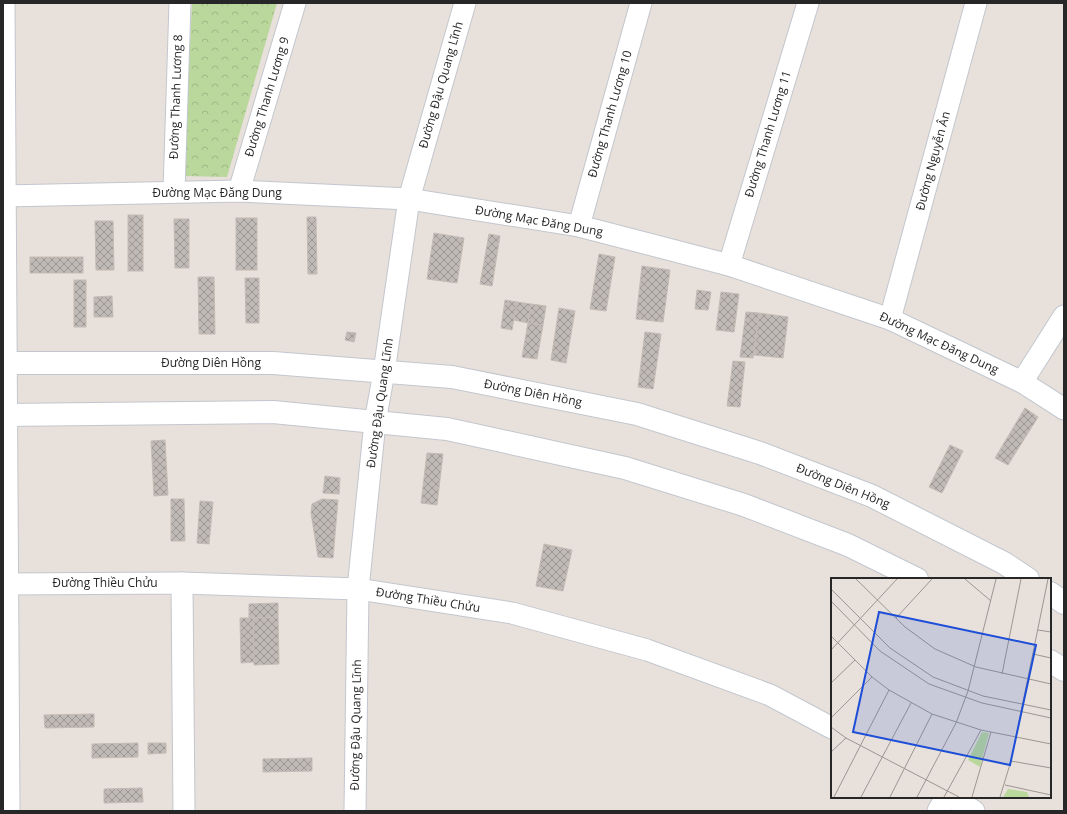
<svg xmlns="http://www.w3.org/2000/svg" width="1067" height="814" font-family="'Open Sans',sans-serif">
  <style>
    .forest { fill: url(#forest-crowns) }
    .building { fill: url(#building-cross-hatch); stroke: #c3bbb4 }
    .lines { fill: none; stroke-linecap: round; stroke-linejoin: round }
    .street-casing { stroke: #c2c7cf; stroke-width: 23 }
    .secondary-casing { stroke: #c2c7cf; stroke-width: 24 }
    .street { stroke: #fff; stroke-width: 21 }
    .secondary { stroke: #fff; stroke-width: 22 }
    .labels { text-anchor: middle; stroke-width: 3; stroke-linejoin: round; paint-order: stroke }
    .street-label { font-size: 12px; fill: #272727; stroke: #fff }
    .inset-road { fill: none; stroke: #9b9692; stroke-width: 1 }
    .view { fill: #1d4ed8; fill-opacity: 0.15; stroke: #1d4ed8; stroke-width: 2 }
    .inset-edge { fill: none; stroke: #272727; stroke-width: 2 }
  </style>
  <defs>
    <pattern id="forest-crowns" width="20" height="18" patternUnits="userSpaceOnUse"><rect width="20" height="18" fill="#bad89c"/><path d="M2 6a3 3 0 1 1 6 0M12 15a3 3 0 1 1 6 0" fill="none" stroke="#a0b986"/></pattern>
    <pattern id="building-cross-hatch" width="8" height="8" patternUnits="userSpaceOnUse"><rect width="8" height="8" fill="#c0bab7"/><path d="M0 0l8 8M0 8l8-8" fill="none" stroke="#9c9795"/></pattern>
  </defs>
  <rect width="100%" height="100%" fill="#e8e0da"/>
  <path class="forest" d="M192,3H277L227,177L184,176Z"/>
  <g class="building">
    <rect x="128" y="215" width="15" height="56"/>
    <path d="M307,217H316L317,274H308Z"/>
    <rect x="236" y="218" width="21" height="52"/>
    <path d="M174,219H189V268H175Z"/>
    <path d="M95,221H113L114,270H96Z"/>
    <path d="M434,233L464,238L457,283L427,279Z"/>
    <path d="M489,234L500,236L492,286L480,284Z"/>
    <path d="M599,254L615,257L606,311L590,309Z"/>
    <rect x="30" y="257" width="53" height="16"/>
    <path d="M642,266L670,270L663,322L636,319Z"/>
    <path d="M198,277H214L215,334H199Z"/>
    <path d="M245,278H259V323H246Z"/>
    <rect x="74" y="280" width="12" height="47"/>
    <path d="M697,290L711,292L708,310L695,309Z"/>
    <path d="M721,292L739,294L734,332L716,330Z"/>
    <path d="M112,296L113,317H94V297Z"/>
    <path d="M505,300L517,302L512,330L501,328Z"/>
    <path d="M517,302L531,304L528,323L514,320Z"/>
    <path d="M531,304L546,306L543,325L528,323Z"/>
    <path d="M559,308L575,311L566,363L551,360Z"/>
    <path d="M746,312L759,313L753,358L740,357Z"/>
    <path d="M759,313L788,317L783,358L754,355Z"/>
    <path d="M528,323L543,325L537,359L522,357Z"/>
    <path d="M347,332L356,333L354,342L345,340Z"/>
    <path d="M645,332L661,334L653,389L638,387Z"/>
    <path d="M733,361L745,362L740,407L727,406Z"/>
    <path d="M1025,408L1038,417L1008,465L995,458Z"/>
    <path d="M165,440L168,495L154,496L151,441Z"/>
    <path d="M950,445L963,451L942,493L929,487Z"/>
    <path d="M427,453L443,454L437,505L421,503Z"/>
    <path d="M325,476L340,478L339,494L323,493Z"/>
    <path d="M171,499H184L185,541H171Z"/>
    <path d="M322,499L338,500L333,558L318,557L311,513L312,504Z"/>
    <path d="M200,501L213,502L209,544L197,543Z"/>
    <path d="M544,544L572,550L563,591L536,586Z"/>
    <path d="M278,603V617L249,618V604Z"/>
    <path d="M278,617L279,664L254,665L253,618Z"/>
    <path d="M240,618H253L254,662L241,663Z"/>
    <path d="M94,714V727L45,728L44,715Z"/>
    <path d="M138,743V757L92,758V744Z"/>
    <path d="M148,743H166V753L148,754Z"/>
    <path d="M312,758V771L263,772V759Z"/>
    <path d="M142,788L143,802L104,803V789Z"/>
  </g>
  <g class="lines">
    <defs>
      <g id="street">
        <path d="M4,3L9,811"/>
        <path d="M174,191L180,3"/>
        <path d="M239,191L295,3"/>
        <path d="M3,196L239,191L409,199L579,226L729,265L890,319L1022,382L1064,409"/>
        <path d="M579,226L641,3"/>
        <path d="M729,265L808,3"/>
        <path d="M890,319L976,3"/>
        <path d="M1022,382L1064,316"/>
        <path d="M182,583L184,811"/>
        <path d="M3,584L182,583L358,589L512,613L647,650L770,695L832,728"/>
        <path d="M951,797L974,811"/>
        <path d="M355,811L358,589L375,422L384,372L409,199L465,3"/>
        <path d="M938,811L946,797"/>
      </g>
      <g id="secondary">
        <path d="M3,363H273L452,377L637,414L760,453L872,496L1004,563L1028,579"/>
        <path d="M3,415L273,412L447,429L625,468L744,505L848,545L917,579"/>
        <path d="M1050,593L1064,603"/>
        <path d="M1050,661L1064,670"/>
      </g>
    </defs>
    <use href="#street" class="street-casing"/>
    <use href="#secondary" class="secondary-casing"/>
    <use href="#street" class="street"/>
    <use href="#secondary" class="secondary"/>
  </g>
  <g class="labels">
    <g class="street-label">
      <text transform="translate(441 85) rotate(-74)" y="4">Đường Đậu Quang Lĩnh</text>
      <text transform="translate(176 97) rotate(-88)" y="4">Đường Thanh Lương 8</text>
      <text transform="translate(267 97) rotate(-73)" y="4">Đường Thanh Lương 9</text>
      <text transform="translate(610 114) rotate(-74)" y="4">Đường Thanh Lương 10</text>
      <text transform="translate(768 134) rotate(-73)" y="4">Đường Thanh Lương 11</text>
      <text transform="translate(933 161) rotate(-75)" y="4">Đường Nguyễn Ân</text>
      <text x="217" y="197">Đường Mạc Đăng Dung</text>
      <text transform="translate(539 221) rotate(10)" y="4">Đường Mạc Đăng Dung</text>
      <text transform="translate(939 343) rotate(25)" y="4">Đường Mạc Đăng Dung</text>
      <text x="211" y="367">Đường Diên Hồng</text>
      <text transform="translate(533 393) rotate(11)" y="4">Đường Diên Hồng</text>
      <text transform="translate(380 403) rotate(-82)" y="4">Đường Đậu Quang Lĩnh</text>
      <text transform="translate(843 486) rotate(22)" y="4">Đường Diên Hồng</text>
      <text x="105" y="587">Đường Thiều Chửu</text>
      <text transform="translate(428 600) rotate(9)" y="4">Đường Thiều Chửu</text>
      <text transform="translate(356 725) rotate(-89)" y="4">Đường Đậu Quang Lĩnh</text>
    </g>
  </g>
  <g transform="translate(831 578)">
    <rect width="220" height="220" fill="#e8e0da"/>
    <path d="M151,154L158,155L149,189L137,182ZM177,211L196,214L198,219H172Z" fill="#bad89c"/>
    <path class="inset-road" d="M25,1L74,49L104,71L145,89L220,106M134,1L160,23M0,11L59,70L102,99L152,118L220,132M0,23L49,73L98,106L151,125L220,140M65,40L101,1M207,52L220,54M0,58L41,99L58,112L101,136L150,152L220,166M0,72L66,1M202,76L220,80M171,96L190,1M0,105L24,82M0,140L41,99M0,149L15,160L128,219M0,174L15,160M180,183L220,190M174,207L220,217M3,219L58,112M30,219L80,125M59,219L101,136M86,219L125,145L137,113L165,1M113,219L150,152M141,219L160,154M169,219L180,183L217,1"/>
    <path class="view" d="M48,34L205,67L179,187L22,154Z"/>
    <rect width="220" height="220" class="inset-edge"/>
  </g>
  <rect width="1067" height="814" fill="none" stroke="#272727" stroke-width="8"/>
</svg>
